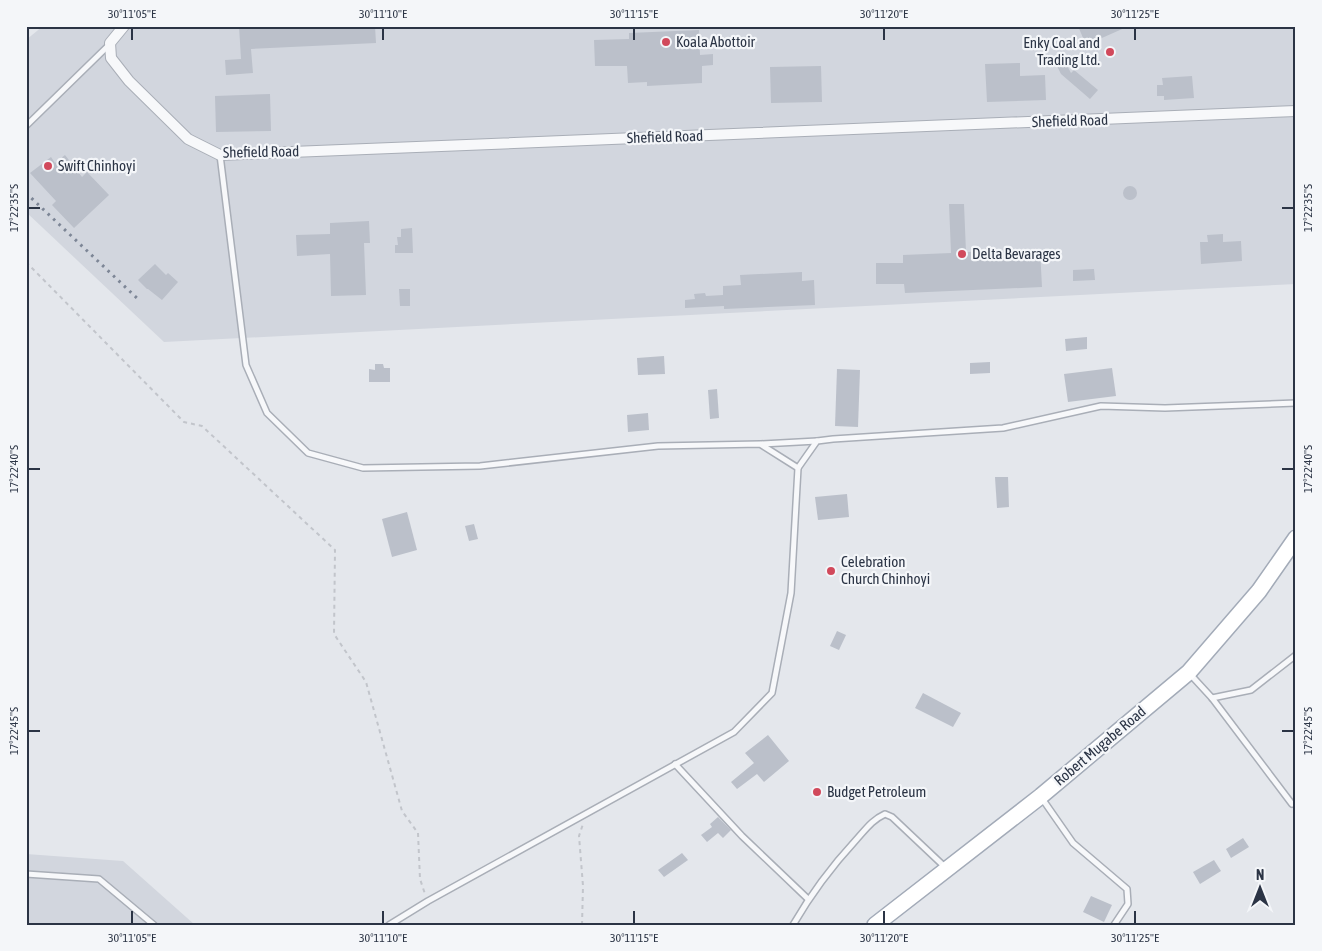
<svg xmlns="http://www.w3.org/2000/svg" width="1322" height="951" font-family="'Asap Condensed',sans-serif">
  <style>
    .built { fill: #d2d6de }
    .building { fill: #bbc0ca }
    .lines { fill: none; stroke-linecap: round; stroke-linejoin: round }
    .service-casing { stroke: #a9aeb7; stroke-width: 8 }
    .minor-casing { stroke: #a9aeb7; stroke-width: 12 }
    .primary-casing { stroke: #a3abb8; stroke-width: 18 }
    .path { stroke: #c2c5cb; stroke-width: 2; stroke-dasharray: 4 4; stroke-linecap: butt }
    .service { stroke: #f7f8fa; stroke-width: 5 }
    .minor { stroke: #f7f8fa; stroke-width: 10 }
    .primary { stroke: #fff; stroke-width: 15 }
    .rail { stroke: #7d8696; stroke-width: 3; stroke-dasharray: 2.5 5; stroke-linecap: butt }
    .ticks { fill: none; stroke: #2b3445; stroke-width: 2 }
    .poi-dot { fill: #d1495b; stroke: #f4f6f9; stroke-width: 2 }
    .labels { text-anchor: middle; stroke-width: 4.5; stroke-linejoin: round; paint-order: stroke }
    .poi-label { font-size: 15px; fill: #2b3445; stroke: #f4f6f9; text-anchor: start }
    .street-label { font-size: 15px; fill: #2b3445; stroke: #f4f6f9 }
    .neatline { fill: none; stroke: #2b3445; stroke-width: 2 }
    .ticks-label { font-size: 12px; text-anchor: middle; fill: #2b3445 }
  </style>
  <rect width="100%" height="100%" fill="#e4e7ec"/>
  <g class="built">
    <path d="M43,26H1296V284L164,342L26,212V40Z"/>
    <path d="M26,854L123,861L195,925H26Z"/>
  </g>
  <g class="building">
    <path d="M239,26H375L376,43L251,49L253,73L226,75L225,60L241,59Z"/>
    <path d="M1078,26H1129L1086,45Z"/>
    <path d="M699,30L700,55L713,54V65L702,66V83L647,86V82L628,83L627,66H595L594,40L629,39V33Z"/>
    <path d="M1063,58L1071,73L1074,70L1098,90L1090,99L1061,74L1055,62Z"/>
    <path d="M1020,63V76L1045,75L1046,100L987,102L985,64Z"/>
    <path d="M821,66L822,102L771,103L770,67Z"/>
    <path d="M1192,76L1194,98L1164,100V96H1157V85H1163L1162,78Z"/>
    <path d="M270,94L271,131L216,132L215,96Z"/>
    <path d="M65,155L82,177L87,172L109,195L74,228L52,205L56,201L30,173L51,157L55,163Z"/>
    <circle cx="1130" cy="193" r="7"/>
    <path d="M949,204H964L966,252L1040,249L1042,287L905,293L904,284H876V263H903V255L951,253Z"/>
    <path d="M369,221L370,243H364L366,295L331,296L330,254L297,256L296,235L330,234V223Z"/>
    <path d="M412,228L413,253H395V245H398L397,237H401V229Z"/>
    <path d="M1223,234V242L1241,241L1242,261L1201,264L1200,242H1208L1207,235Z"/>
    <path d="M155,264L166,275L168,273L178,282L162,300L148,289H147L138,280Z"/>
    <path d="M1094,269L1095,280L1073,281V270Z"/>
    <path d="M802,272V281L814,280L815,305L724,309V306L685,308V300L695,299L694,294L705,293L706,296L723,295V286L741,285L740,275Z"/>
    <path d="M399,289H410V306H400Z"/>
    <path d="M1087,337V349L1066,351L1065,339Z"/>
    <path d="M664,356L665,374L638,375L637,358Z"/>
    <path d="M990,362V373L970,374V363Z"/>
    <path d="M375,364H383L384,368H390V382H369V369L375,370Z"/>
    <path d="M1112,368L1116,396L1068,402L1064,374Z"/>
    <path d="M837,369L860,370L858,427L835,426Z"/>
    <path d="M717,389L719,418L710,419L708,390Z"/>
    <path d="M648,413L649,430L628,432L627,415Z"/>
    <path d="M995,477H1008L1009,507L997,508Z"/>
    <path d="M847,494L849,517L818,520L815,497Z"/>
    <path d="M407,512L417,550L392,557L382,519Z"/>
    <path d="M474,524L478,539L469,541L465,526Z"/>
    <path d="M837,631L846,635L839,650L830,646Z"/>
    <path d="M923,693L961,713L953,727L915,708Z"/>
    <path d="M768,735L789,761L764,782L757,774L737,789L731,782L754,763L745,753Z"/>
    <path d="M718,817L731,830L723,838L718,833L707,842L701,835L712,827L710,824Z"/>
    <path d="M1243,838L1249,847L1231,858L1226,849Z"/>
    <path d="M682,853L688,860L664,877L658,870Z"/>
    <path d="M1214,860L1221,871L1200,884L1193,872Z"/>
    <path d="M1091,896L1112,905L1104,922L1083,912Z"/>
  </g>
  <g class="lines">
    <defs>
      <g id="service">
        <path d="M26,126L110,44"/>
        <path d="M220,155L246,365L267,413L308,453L363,468L480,466L658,446L760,444L798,468L791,593L772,693L734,732L428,901L389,925"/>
        <path d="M761,444L817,441"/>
        <path d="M798,468L817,441L833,439L1003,428L1101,406L1165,408L1296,403"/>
        <path d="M1189,673L1212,698L1292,804"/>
        <path d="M1212,698L1251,690L1296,655"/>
        <path d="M675,764L742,836L808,899"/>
        <path d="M1041,797L1073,843L1127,889L1128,904L1114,925"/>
        <path d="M26,874L99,879L154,925"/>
        <path d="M793,925C811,894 832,866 856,840C866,829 872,820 885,814L892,817L946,868"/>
      </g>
      <path id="minor" d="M124,26L110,43L111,58L129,81L188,139L220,155L1296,111"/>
      <path id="primary" d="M875,925L1041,796L1189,672L1259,591L1296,538"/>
    </defs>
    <use href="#service" class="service-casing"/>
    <use href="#minor" class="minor-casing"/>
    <use href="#primary" class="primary-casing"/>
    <g class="path">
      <path d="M26,262L184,422L202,426L335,550L334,634L366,682L402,811L418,833L420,879L425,894"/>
      <path d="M582,925L583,886L579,836L583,824"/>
    </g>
    <use href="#service" class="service"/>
    <use href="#minor" class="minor"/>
    <use href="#primary" class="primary"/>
    <path class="rail" d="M26,193L139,300"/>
  </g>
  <path class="ticks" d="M132,28V40M383,28V40M634,28V40M884,28V40M1135,28V40M28,208H40M1282,208H1294M28,469H40M1282,469H1294M28,731H40M1282,731H1294M132,911V924M383,911V924M634,911V924M884,911V924M1135,911V924"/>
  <g class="poi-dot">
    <circle cx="666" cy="42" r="5"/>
    <circle cx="1110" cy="52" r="5"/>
    <circle cx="48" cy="166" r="5"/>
    <circle cx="962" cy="254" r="5"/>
    <circle cx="831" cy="571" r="5"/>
    <circle cx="817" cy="792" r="5"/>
  </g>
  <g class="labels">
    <g class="poi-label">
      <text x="676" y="47">Koala Abottoir</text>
      <text x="1100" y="48" text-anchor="end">Enky Coal and<tspan x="1100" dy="17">Trading Ltd.</tspan></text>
      <text x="58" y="171">Swift Chinhoyi</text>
      <text x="972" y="259">Delta Bevarages</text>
      <text x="841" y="567">Celebration<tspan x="841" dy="17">Church Chinhoyi</tspan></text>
      <text x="827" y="797">Budget Petroleum</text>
    </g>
    <g class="street-label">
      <text transform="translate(1070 121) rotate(-2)" y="5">Shefield Road</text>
      <text transform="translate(665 137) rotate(-2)" y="5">Shefield Road</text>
      <text transform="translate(261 152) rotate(-1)" y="5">Shefield Road</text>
      <text transform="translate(1100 746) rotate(-40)" y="5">Robert Mugabe Road</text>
    </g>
  </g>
  <rect width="1322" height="951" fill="none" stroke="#f4f6f9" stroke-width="55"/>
  <g transform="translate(1260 888)" stroke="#f4f6f9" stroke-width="4" paint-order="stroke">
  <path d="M0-4L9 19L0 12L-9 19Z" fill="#2b3445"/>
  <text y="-8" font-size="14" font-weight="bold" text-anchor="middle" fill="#2b3445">N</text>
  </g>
  <rect x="28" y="28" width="1266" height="896" class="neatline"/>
  <g class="ticks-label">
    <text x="132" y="18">30°11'05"E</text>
    <text x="383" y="18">30°11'10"E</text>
    <text x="634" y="18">30°11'15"E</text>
    <text x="884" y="18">30°11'20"E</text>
    <text x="1135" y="18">30°11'25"E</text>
    <text transform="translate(14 208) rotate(-90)" y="4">17°22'35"S</text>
    <text transform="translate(1308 208) rotate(-90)" y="4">17°22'35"S</text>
    <text transform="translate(14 469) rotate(-90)" y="4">17°22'40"S</text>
    <text transform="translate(1308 469) rotate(-90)" y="4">17°22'40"S</text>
    <text transform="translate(14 731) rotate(-90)" y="4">17°22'45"S</text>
    <text transform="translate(1308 731) rotate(-90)" y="4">17°22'45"S</text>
    <text x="132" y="942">30°11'05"E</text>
    <text x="383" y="942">30°11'10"E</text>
    <text x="634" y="942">30°11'15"E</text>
    <text x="884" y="942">30°11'20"E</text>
    <text x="1135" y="942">30°11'25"E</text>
  </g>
</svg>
